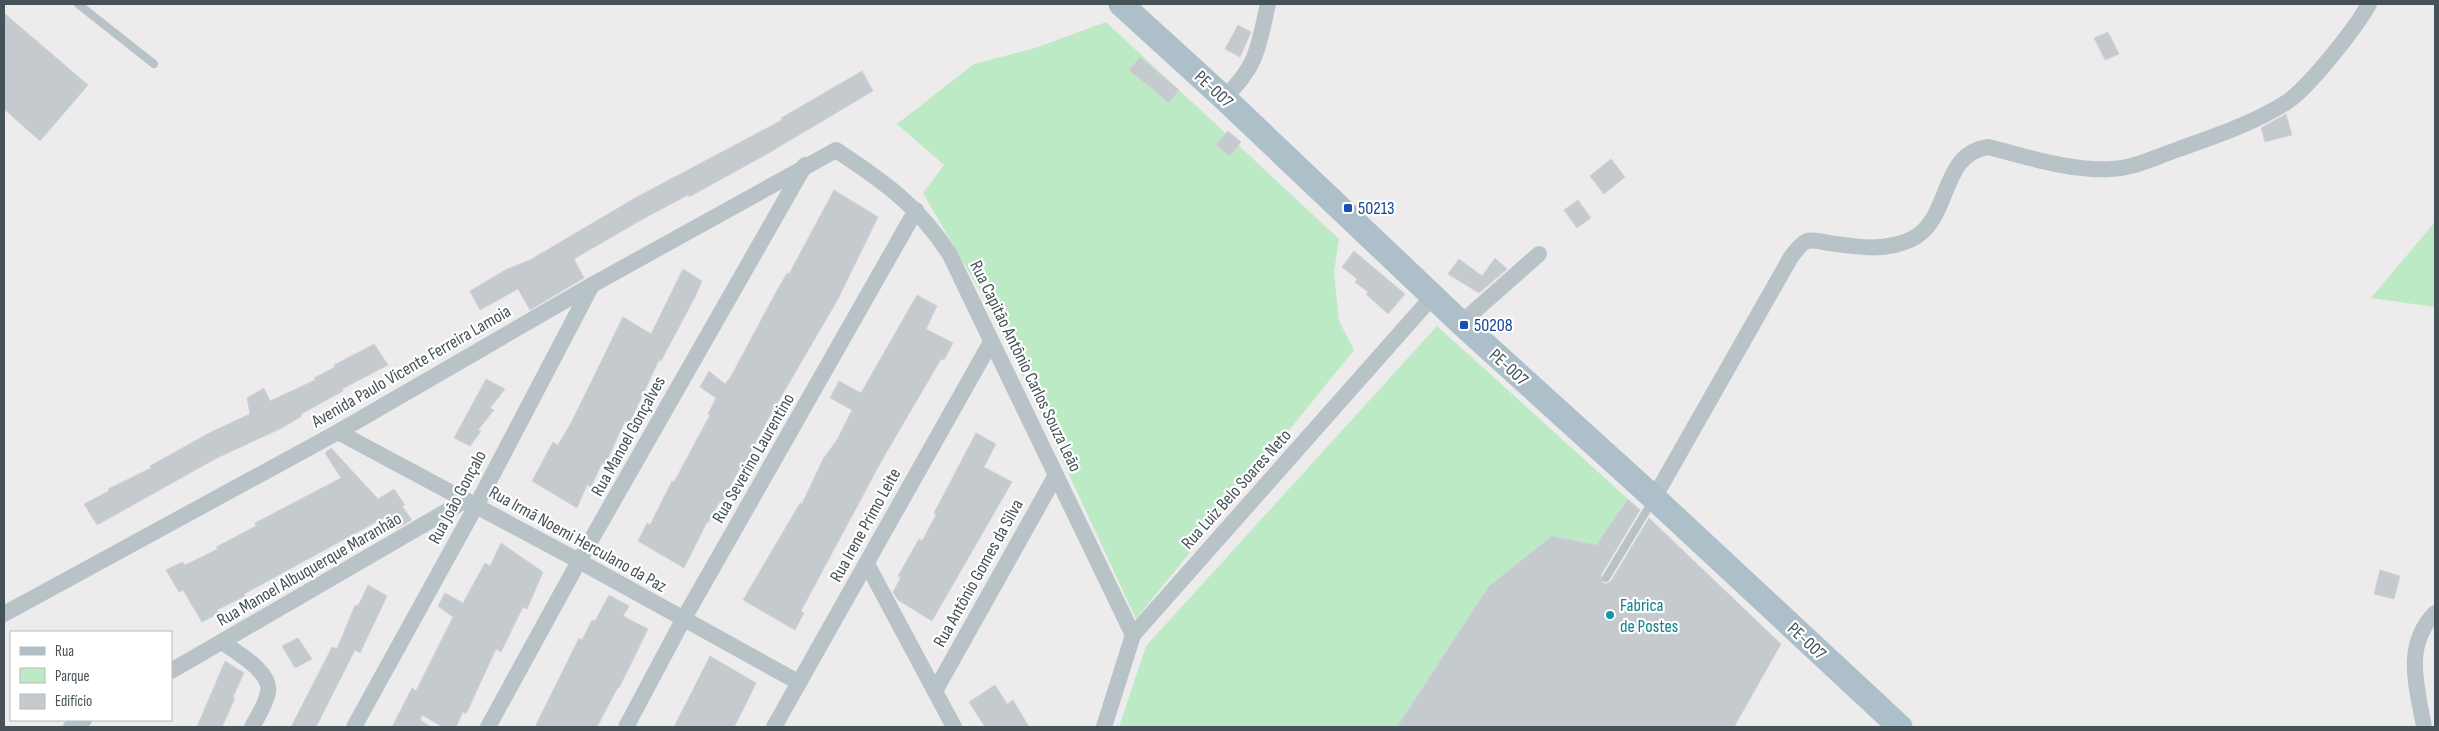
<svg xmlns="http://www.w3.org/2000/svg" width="2439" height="731" font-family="'Sofia Sans Condensed',sans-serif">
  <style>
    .green { fill: #bceac5 }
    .building { fill: #c5cace; stroke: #d0d3d7 }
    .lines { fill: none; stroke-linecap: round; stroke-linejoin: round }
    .lane { stroke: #b8c3c7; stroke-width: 8 }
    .street { stroke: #b8c3c7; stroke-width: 16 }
    .primary { stroke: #adc0c9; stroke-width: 25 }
    .transit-dot { fill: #1a4fb4; stroke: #fff; stroke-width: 2 }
    .culture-dot { fill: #0f9aa8; stroke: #fff; stroke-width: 2 }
    .labels { text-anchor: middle; stroke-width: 4.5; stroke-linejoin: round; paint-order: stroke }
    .street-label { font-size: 18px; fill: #455257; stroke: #fff }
    .transit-label { font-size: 18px; fill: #164399; stroke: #fff; text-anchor: start }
    .culture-label { font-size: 18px; fill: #0d838f; stroke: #fff; text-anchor: start }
  </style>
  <rect width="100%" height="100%" fill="#eeebec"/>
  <g class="green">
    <path d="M1106,22L1339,239L1334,272L1339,321L1354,350L1136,619L1035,401L981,293L923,193L944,165L897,124L974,64L1035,48Z"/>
    <path d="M2435,222V307L2371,298Z"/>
    <path d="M1437,326L1628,499L1596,545L1552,536L1489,586L1397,727H1119L1146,646Z"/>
  </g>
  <g class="building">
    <path d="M4,13L88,85L40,141L4,109Z"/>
    <path d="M1238,25L1251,32L1240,57L1225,49Z"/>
    <path d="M2108,32L2119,54L2105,60L2094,38Z"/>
    <path d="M1140,57L1179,90L1169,103L1129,70Z"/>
    <path d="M862,71L873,91L767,154L689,197L688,195L641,220L574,259L584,278L530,310L518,289L480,310L470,291L507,269L530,260L635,198L782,120L781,118Z"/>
    <path d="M2286,114L2292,135L2265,142L2261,128Z"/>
    <path d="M1228,131L1241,142L1230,156L1216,145Z"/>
    <path d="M1611,159L1625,177L1604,194L1590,176Z"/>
    <path d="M834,190L878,217L838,299L767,421L745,463L743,462L722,503L720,501L708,523L707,522L684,568L638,541L647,523L650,525L672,481L674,482L710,415L708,414L716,398L700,387L709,371L725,384L730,378L775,294L787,273L789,274Z"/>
    <path d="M1578,200L1591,218L1577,228L1564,210Z"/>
    <path d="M1354,251L1405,294L1388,314L1366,294L1368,292L1355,282L1357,279L1342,267Z"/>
    <path d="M1495,258L1507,269L1479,293L1448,274L1459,259L1482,276Z"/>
    <path d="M683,269L702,281L695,297L661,361L659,360L629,424L625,421L605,465L602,463L591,487L587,485L577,508L532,481L553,442L558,445L571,423L623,317L651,334Z"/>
    <path d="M917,295L937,306L926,329L953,343L944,360L941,359L882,460L801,611L804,613L795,630L743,600L800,503L802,504L823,459L837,440L852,410L830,398L839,381L861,393Z"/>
    <path d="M374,344L388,365L342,389L343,391L301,414L302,416L282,428L217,458L97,525L84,504L109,491L108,489L151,468L150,466L209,433L250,414L247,398L264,388L270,401L315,380L314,378L335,367L334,365Z"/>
    <path d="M486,379L505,389L490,408L494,410L478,430L481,431L470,446L454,438Z"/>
    <path d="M976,433L996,444L984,467L1012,482L932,621L898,600L893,592L901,577L898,576L919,539L922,541L936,515L934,513Z"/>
    <path d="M331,448L378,499L394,489L405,505L402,506L412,520L396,529L387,516L244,594L245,596L217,610L219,613L202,622L183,590L179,592L166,570L182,562L185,565L218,549L216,547L256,526L255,523L341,478L325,453Z"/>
    <path d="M1628,499L1640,510L1601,575L1603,583L1606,584L1611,581L1649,518L1781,644L1734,727H1397L1489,586L1552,536L1596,545Z"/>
    <path d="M501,543L543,572L527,609L523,607L501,652L496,649L466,714L463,712L456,727H443L422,715L420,720L431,727H392L412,688L416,691L453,617L438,606L445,593L463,603L485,563L490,566Z"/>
    <path d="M2380,570L2400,576L2394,599L2374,594Z"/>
    <path d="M368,585L387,596L360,653L355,650L316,727H291L332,647L337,649L355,605L358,606Z"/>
    <path d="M609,595L629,606L623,616L648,629L619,688L618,687L597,727H535L579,638L582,640L592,620L595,621Z"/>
    <path d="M298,638L312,659L295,668L282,646Z"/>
    <path d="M710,656L756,683L745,706L734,727H674Z"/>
    <path d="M225,661L244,673L233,697L235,698L222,727H197Z"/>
    <path d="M995,685L1007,704L1013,700L1029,727H985L969,702Z"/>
  </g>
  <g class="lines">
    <g class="lane">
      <path d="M78,4L154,64"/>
      <path d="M1606,578L1653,500"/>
    </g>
    <g class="street">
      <path d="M1224,98C1258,65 1258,48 1268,4"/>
      <path d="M1461,323L1539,254"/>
      <path d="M338,432L579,561L798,682"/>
      <path d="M1654,498L1791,257C1795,252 1800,244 1807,241C1814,239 1822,242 1829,243C1857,247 1885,252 1912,239C1952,219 1939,154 1988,147C2028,157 2069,171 2110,169C2133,169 2158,156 2179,149C2216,136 2254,123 2287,102C2309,87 2356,28 2369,4"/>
      <path d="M867,564L954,727"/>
      <path d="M4,614L338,432L592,285L836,150C883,181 920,207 950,255L1133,635"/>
      <path d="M222,642C236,652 272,672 268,692C266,704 258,716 252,727"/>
      <path d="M171,671L466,500"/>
      <path d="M935,691L1056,475"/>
      <path d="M71,727L84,720"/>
      <path d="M354,727L476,506L592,285"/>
      <path d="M488,727L579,561L805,165"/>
      <path d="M626,727L683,620L916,210"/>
      <path d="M774,727L991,342"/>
      <path d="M1104,727L1133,635L1433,296"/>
      <path d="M2424,727C2417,686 2403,646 2435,613"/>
    </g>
    <path class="primary" d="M1121,4L1224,98L1461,323L1654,498L1900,727"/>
  </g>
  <g class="transit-dot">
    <rect x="1343" y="203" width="10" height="10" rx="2.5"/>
    <rect x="1459" y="320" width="10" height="10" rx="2.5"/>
  </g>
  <circle class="culture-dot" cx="1610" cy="615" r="5"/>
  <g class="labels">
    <g class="street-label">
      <text transform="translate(1214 89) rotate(43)" y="6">PE-007</text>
      <text transform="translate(411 366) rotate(-30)" y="6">Avenida Paulo Vicente Ferreira Lamoia</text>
      <text transform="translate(1026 366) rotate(64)" y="6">Rua Capitão Antônio Carlos Souza Leão</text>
      <text transform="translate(1509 367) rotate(42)" y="6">PE-007</text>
      <text transform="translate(628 436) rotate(-61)" y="6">Rua Manoel Gonçalves</text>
      <text transform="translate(753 458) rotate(-60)" y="6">Rua Severino Laurentino</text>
      <text transform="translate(1236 489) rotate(-48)" y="6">Rua Luiz Belo Soares Neto</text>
      <text transform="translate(457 497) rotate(-62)" y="6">Rua João Gonçalo</text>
      <text transform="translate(865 525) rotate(-61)" y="6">Rua Irene Primo Leite</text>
      <text transform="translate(578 539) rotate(29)" y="6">Rua Irmã Noemi Herculano da Paz</text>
      <text transform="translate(309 569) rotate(-30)" y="6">Rua Manoel Albuquerque Maranhão</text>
      <text transform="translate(978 573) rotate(-61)" y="6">Rua Antônio Gomes da Silva</text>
      <text transform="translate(1807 641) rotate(43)" y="6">PE-007</text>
    </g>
    <g class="transit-label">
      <text x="1358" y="214">50213</text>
      <text x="1474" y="331">50208</text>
    </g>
    <g class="culture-label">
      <text x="1620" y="611">Fabrica<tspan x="1620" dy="21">de Postes</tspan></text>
    </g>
  </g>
  <rect width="2439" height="731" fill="none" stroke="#455257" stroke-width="10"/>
  <rect x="10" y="631" width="162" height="90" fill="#ffffff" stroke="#b5babc"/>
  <rect x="20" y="647" width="25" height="8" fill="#adc0c9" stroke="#b5babc"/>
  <text x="55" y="656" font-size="15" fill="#455257">Rua</text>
  <rect x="20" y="668" width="25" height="15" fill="#bceac5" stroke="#b5babc"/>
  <text x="55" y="681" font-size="15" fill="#455257">Parque</text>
  <rect x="20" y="694" width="25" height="15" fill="#c5cace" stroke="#b5babc"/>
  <text x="55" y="706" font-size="15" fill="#455257">Edifício</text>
</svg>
